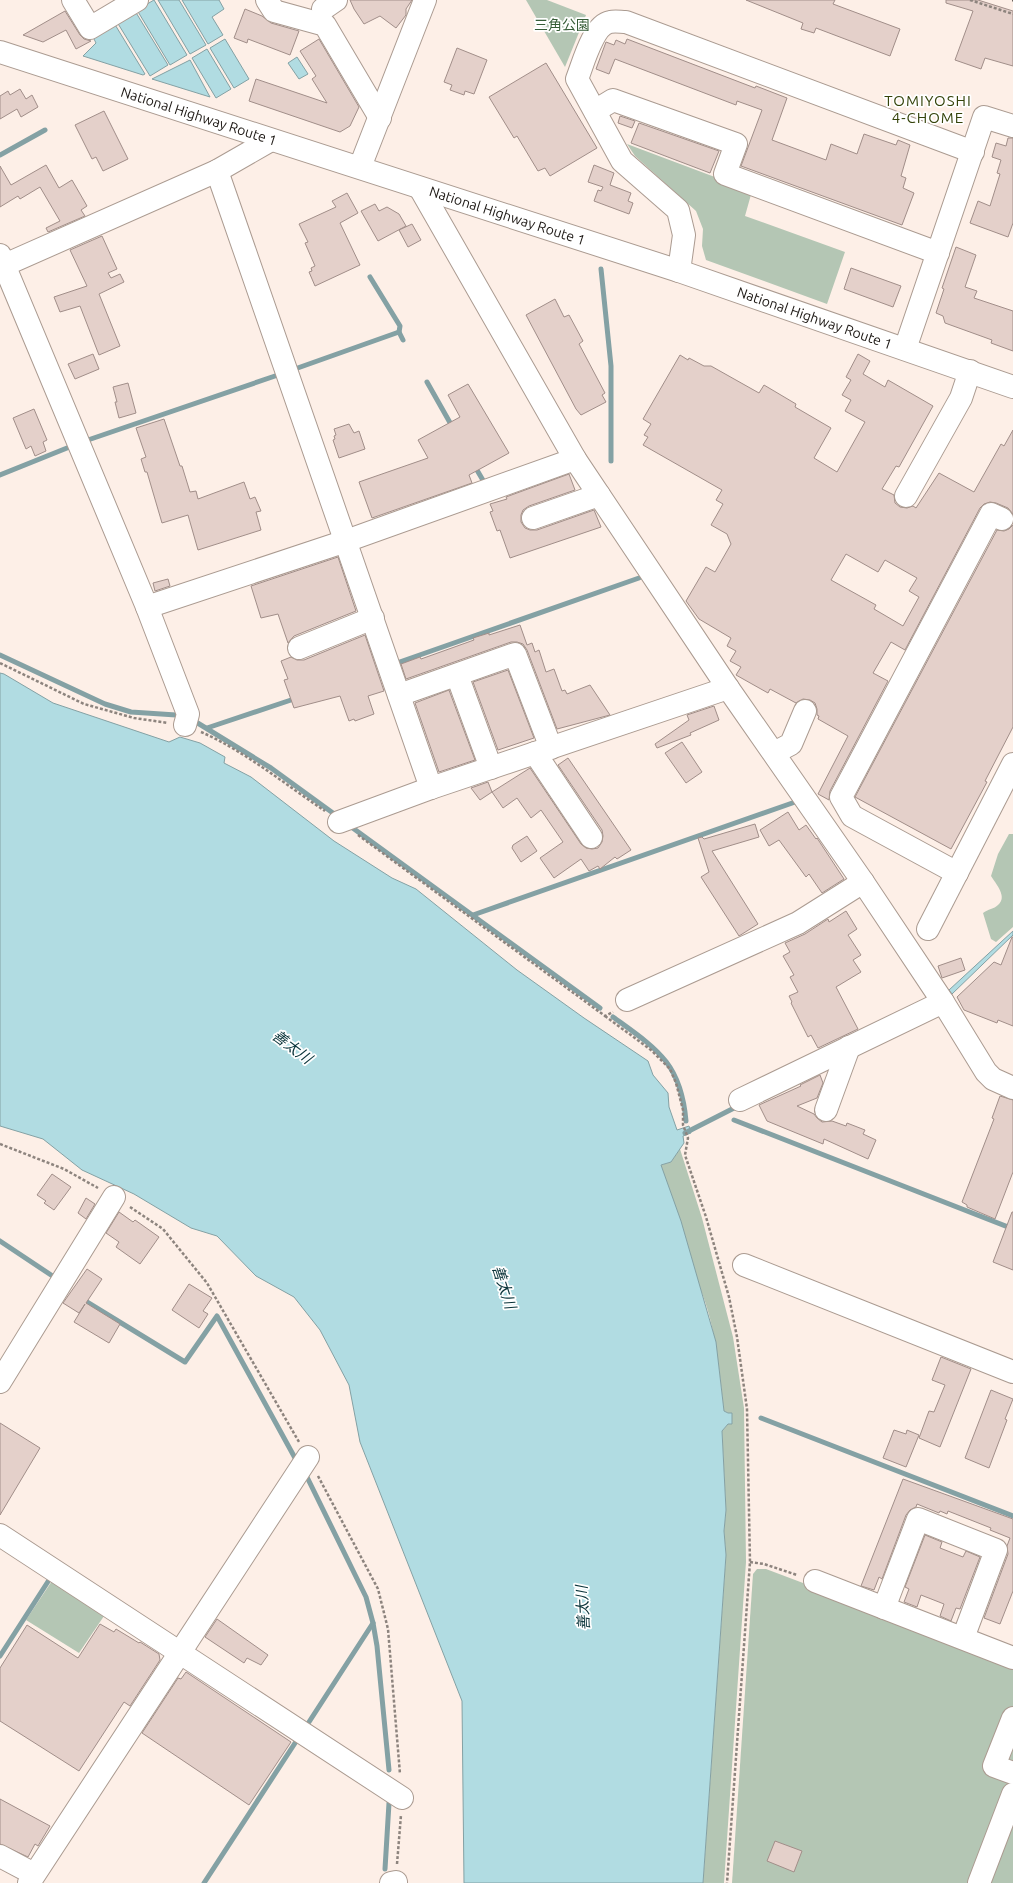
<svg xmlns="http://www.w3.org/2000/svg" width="1013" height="1883" font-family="Ubuntu,'Noto Sans JP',sans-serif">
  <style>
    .green { fill: #b4c6b4 }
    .water { fill: #b1dce2; stroke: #84a1a4 }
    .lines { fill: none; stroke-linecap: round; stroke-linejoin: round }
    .stream { stroke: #84a1a4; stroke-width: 5 }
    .building { fill: #e4d0ca; stroke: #a18e89; fill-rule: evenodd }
    .minor-casing { stroke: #ab9b91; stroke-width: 24 }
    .major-casing { stroke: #ab9b91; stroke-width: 24 }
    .highway-casing { stroke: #ab9b91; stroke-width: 24 }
    .path { stroke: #8d847e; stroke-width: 2.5; stroke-dasharray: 3 2; stroke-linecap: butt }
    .minor { stroke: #fff; stroke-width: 22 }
    .major { stroke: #fff; stroke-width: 22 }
    .highway { stroke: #fff; stroke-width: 22 }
    .rail { stroke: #6b635d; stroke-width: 3; stroke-dasharray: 7 7; stroke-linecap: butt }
    .labels { text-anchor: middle; stroke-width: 3.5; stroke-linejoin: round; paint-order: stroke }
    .park-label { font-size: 14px; fill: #355c36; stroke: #fff }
    .street-label { font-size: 14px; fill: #1c1713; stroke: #fff }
    .neighbourhood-label { font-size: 15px; letter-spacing: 1px; fill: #35430a; stroke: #fff }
    .water-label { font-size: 15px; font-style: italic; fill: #093339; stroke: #fff }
  </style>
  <rect width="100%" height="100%" fill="#fdefe7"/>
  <g class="green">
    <path d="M526,0H547L586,15L565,67Z"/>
    <path d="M627,144L752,191L745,216L845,252L827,304L706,260L702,246L703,229L696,211L635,156Z"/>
    <path d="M1009,834H1013V927L996,942L991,939L983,913C988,909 994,909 998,905C1008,897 996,884 991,876L998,854Z"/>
    <path d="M680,1149L702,1218L733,1337L744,1408L746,1562L724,1883H703L726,1555L724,1531L726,1510L722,1431L728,1424H732V1413H728L724,1411C719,1369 716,1327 700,1288L661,1165L671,1162Z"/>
    <path d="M757,1569H766L811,1586L1013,1667V1883H732L753,1574Z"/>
    <path d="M52,1581L104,1616L79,1653L26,1620Z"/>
  </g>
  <g class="water">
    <path d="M154,0L187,55L170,65L137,10Z"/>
    <path d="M158,0H179L206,45L190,54Z"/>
    <path d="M182,0H219L224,9L212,17L223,35L208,44Z"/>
    <path d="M135,11L168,65L150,76L117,22Z"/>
    <path d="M114,23L145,74L143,75L83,56L96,43L92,35Z"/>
    <path d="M225,39L249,79L234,88L210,48Z"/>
    <path d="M207,49L231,89L216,98L192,58Z"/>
    <path d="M297,57L308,74L299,79L288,63Z"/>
    <path d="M190,60L210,97L152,79Z"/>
    <path d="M0,673L4,674L53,703L169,742L180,737L200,743L225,757L224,763L251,777L334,841L392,878L416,889L517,970L584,1018L648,1061L653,1075L668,1093L669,1107L677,1130L689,1126L691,1133L683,1136L684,1143L671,1162L661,1165L681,1221L716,1342L724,1411L728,1413H732V1424H728L722,1431L726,1510L724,1531L726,1555L703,1883H464L462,1701L360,1442L349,1385L320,1330L294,1297L256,1276L217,1236L191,1228L134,1194L82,1170L43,1139L0,1126Z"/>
    <path d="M1013,931V935L952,994L949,990Z"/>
  </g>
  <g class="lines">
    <g class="stream">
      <path d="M0,155L45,130"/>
      <path d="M601,269L611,366V461"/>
      <path d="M370,277L400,326L399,332"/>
      <path d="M292,370L399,332L403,340"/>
      <path d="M427,382L453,428"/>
      <path d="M85,441L278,375"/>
      <path d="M474,465L484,482"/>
      <path d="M0,475L72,446"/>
      <path d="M0,655L105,704L131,712L176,715"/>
      <path d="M394,664L639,578"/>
      <path d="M196,722L271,768L337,816"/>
      <path d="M207,728L297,698"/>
      <path d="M350,826L600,1008"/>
      <path d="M473,915L798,801"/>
      <path d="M613,1017C657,1049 681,1063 686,1121"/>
      <path d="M734,1120L1013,1229"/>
      <path d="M685,1133L738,1106"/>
      <path d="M0,1241L54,1277"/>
      <path d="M82,1299L185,1362L217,1316L295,1458"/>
      <path d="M761,1418L1013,1516"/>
      <path d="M305,1473L366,1597L373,1623L377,1646L389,1770"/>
      <path d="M0,1656L49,1580"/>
      <path d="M309,1722L373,1623"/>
      <path d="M385,1869L389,1803"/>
      <path d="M204,1883L297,1740"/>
    </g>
  </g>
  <g class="building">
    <path d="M350,0H412L406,9V15L396,28L380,16L364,24L354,9Z"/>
    <path d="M746,0H835L833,4L900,29L890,56L816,28L814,33L801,29L803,23Z"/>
    <path d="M946,0H978L1013,11V66L985,58L981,69L955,60L973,11L946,3Z"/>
    <path d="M245,9L262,16L271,23L299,31L290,55L248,39L247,43L234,38Z"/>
    <path d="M65,11L80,35L84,39L91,41L76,49L66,30L43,42L23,35Z"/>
    <path d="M319,39L359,107L350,126L340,132L249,101L256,79L327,103L312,79L316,76L300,51Z"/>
    <path d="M627,39L755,88L756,86L787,98L772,140L826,160L831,144L857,154L864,134L896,145L898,140L910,145L901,176L906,178L903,188L914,193L902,225L741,166L762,110L737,101L736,105L615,59L609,74L596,69L606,42L614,45L616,40L625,44Z"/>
    <path d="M457,48L487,60L474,94L465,91L464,95L450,90L452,85L444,82Z"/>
    <path d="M546,63L597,148L550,176L545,168L538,171L517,136L514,138L489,97Z"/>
    <path d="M20,89L26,99L32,95L38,107L21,117L17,109L0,119V96L8,91L10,95Z"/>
    <path d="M104,111L128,159L103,171L96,157L92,159L75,125Z"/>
    <path d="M620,116L635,121L632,128L618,123Z"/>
    <path d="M639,123L719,151L710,173L631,143Z"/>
    <path d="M1008,138H1013V223L1008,237L970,223L978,201L990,206L1000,174L997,173L1001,160L992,157L996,143L1006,146Z"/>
    <path d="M46,165L59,188L72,180L87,206L81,210L85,216L48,232L46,228L60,221L40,187L20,199L18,196L0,207V166L11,185Z"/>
    <path d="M594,165L614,173L610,185L631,193L628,201L633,203L629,214L594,201L598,190L601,191L603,187L588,182Z"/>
    <path d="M347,193L358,213L340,223L360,265L315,286L309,272L312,271L311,268L315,266L305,243L308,242L299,224L336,207L332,201Z"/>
    <path d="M375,204L379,211L387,207L399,214L406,226L378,241L361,211Z"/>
    <path d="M412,224L421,240L408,247L399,230Z"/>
    <path d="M102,236L117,269L108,273L111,278L120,274L124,282L99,294L120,346L99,355L80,306L60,312L54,297L87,286L70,250Z"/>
    <path d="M956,247L976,255L965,287L977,291L974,298L1013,311V351L991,343L992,340L945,323L943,316L936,313L944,289L942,288Z"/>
    <path d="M851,268L901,286L893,307L844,289Z"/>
    <path d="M555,299L564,317L569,315L583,341L579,344L605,393L602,395L606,402L581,415L576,409L526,315Z"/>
    <path d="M93,354L99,369L75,379L68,364Z"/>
    <path d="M858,354L870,361L863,374L885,387L888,380L933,406L899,467L896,466L882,489L894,495L895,503L900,507L907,508L913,506L916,508L939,473L974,492L1001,444L1004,446L1013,430V514L1008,508L996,503L990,502L984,504L980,508L905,650L891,642L873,673L888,681L830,791L829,800L818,794L848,736L818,719L819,716L817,715V709L815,703L810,700L803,699L796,703L770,689L768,693L736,675L741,667L730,661L736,651L727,646L731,638L699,619L686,601L706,567L715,572L731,544L727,534L711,525L723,504L716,500L722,490L643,445L648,437L644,435L651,424L643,419L680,355L688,360L689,358L704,366H711L759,393L764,385L796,404L795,407L831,428L814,458L837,472L865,422L845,411L851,400L842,395L851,380L846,377ZM846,554L878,572L885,560L917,578L909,591L919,597L903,626L874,609L876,605L831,580Z"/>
    <path d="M128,383L136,413L119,418L115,402H117L113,387Z"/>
    <path d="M468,384L509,453L469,475L472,483L372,518L359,482L428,458L418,440L460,417L448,395Z"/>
    <path d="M34,409L47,440L43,442L46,451L35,456L31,446L26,449L13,418Z"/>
    <path d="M164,419L180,466H182L190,492L196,491L198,499L244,482L250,499L255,497L261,511L256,512L261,530L198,550L188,515L162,523L147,472H145L141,459L146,457L136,428Z"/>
    <path d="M349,424L354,433L359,431L365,449L339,458L333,440L335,439L334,436L336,435L334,429Z"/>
    <path d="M569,474L575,490L529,506L523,510L521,515V522L525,528L530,530H537L594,510L601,527L510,558L500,530L497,531L490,512L493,511L490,504L507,499L506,497Z"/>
    <path d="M1013,525V727L985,781L987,782L951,849L855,797L997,530L1004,531L1009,529Z"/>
    <path d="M338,557L356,611L294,636L288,643L278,614L261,618L251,586Z"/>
    <path d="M168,579L170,586L155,591L153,583Z"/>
    <path d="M520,625L527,645L532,643L535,652L539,650L546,672L554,669L562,691L565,690L567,694L590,685L610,715L557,729L527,650L523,644L517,642H511L406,679L401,664L420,657L421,659L474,640L473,638L489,633V635Z"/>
    <path d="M365,635L384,691L368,696L374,714L355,721L354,719L349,721L340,696L294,708L284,680L288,679L281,661L291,657L297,660H304Z"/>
    <path d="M508,670L534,738L498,750L473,682Z"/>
    <path d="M449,690L475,760L439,772L415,703Z"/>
    <path d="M714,706L719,720L690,733L691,735L657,748L655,744L689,720L687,715Z"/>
    <path d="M682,742L702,772L686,783L665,753Z"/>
    <path d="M568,758L631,850L617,859L615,857L600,869L598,866L589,871L581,859L554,878L540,858L563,842L541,810L531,818L517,798L503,808L492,792L530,768L581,844L586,848L592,849L598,848L602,842L603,836L602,830L558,765Z"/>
    <path d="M488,782L492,792L480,800L471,788Z"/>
    <path d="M788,812L799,830L806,825L816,839L817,838L844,879L822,893L809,874L806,877L779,840L769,846L760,830Z"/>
    <path d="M755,824L759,837L712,851L758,924L739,936L701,877L709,872L698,838L702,837L704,839Z"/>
    <path d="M527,836L537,851L521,862L512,848L513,845Z"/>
    <path d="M846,911L857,929L848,935L861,955L853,960L861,972L836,987L858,1029L818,1048L811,1035L808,1037L791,1003L792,1002L789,996L798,992L790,977L794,975L783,956L790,952L785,943L805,934L828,919L829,922Z"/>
    <path d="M1012,937H1013V1026L998,1020L997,1023L964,1010L957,997L994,962L1001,965Z"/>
    <path d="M961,958L965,970L942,978L938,966Z"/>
    <path d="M820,1075L823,1083L817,1098L797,1106L814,1114L817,1118L822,1122L832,1121L846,1126L847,1123L865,1130L863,1134L876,1140L868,1159L824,1139L823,1144L767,1121L759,1105L801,1086L800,1085Z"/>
    <path d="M1000,1096L1013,1100V1172L995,1219L967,1207V1205L962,1202L994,1119L992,1118Z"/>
    <path d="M52,1174L71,1187L54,1210L44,1203L46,1201L37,1195Z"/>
    <path d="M86,1198L95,1204L86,1219L78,1213Z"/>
    <path d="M119,1212L133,1222L135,1220L159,1237L140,1264L116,1247L119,1242L106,1233Z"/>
    <path d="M1012,1212H1013V1270L993,1262Z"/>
    <path d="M87,1269L102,1279L86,1303L120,1324L109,1343L74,1322L85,1304L79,1313L63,1303Z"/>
    <path d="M189,1284L212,1298L203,1311L208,1314L199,1328L172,1310Z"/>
    <path d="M941,1357L971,1369L940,1447L919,1438L929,1411L934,1412L945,1385L932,1380Z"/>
    <path d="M991,1390L1013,1399L1005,1419L1007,1420L989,1468L965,1458Z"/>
    <path d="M0,1423L40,1448L0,1515Z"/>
    <path d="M894,1430L906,1434L907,1430L919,1435L906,1467L883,1458Z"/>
    <path d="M903,1479L1013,1519V1591L1000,1624L984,1618L1008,1554L1007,1546L1010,1538L990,1530L991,1528L948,1511L947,1514L940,1511L939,1513L917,1504L916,1507L910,1510L906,1515L882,1579L879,1577L874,1590L861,1586Z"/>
    <path d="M925,1535L942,1542L940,1548L963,1557L966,1551L980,1557L960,1609L956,1608L951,1621L940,1616L944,1604L921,1595L917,1607L904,1602L909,1589L905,1587Z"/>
    <path d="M217,1619L268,1655L261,1665L247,1658L244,1663L205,1637Z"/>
    <path d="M100,1624L114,1632L116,1629L139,1643L140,1642L159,1654L160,1660L130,1706L124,1702L79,1771L0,1721V1668L27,1625L78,1658Z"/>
    <path d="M186,1672L291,1742L249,1805L142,1733L178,1678L181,1679Z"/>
    <path d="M0,1799L50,1826L38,1846L35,1844L28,1857L0,1844Z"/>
    <path d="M775,1841L802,1851L794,1872L767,1861Z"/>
  </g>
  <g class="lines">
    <defs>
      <g id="minor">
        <path d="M73,0L90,28L137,0"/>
        <path d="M267,0L274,11L325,25L380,118"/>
        <path d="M323,9L336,0"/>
        <path d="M595,111L613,100L736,144L725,174L938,253"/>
        <path d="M217,171L431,788"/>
        <path d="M420,188L575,459L728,688L863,882L943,1002L986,1072L993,1079L1013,1088"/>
        <path d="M0,255L147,607L188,714L185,725"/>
        <path d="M0,267L217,171L271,140"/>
        <path d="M679,271L684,235L678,210L622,161L577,79C583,64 593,25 610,22C615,21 621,22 626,22L973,152"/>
        <path d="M905,349L984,117L1013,126"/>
        <path d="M906,496L961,398L970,371"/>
        <path d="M533,518L599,495"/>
        <path d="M147,607L346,541L575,459"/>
        <path d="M299,648L373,618"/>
        <path d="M457,675L491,768"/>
        <path d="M399,695L515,654L551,748"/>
        <path d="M535,753L591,837"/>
        <path d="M774,753L791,744L805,711"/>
        <path d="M339,822L431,788L728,688"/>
        <path d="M957,873L852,816L841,797L991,514L1002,519"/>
        <path d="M928,929L1013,764"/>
        <path d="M627,1000L798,923L863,882"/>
        <path d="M740,1100L943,1002"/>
        <path d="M826,1110L849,1047"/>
        <path d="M744,1265L1013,1372"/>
        <path d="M0,1382L114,1197"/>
        <path d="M0,1535L402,1798"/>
        <path d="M815,1581L1013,1658"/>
        <path d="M884,1608L918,1519L996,1550L963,1638"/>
        <path d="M1013,1718L994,1766L1013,1773"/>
        <path d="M0,1856L34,1874"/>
        <path d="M29,1883L308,1457"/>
        <path d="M391,1883L396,1882"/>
        <path d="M979,1883L1013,1794"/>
      </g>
      <path id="major" d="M360,167L425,0"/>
      <g id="highway">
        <path id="s1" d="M0,52L679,271L1013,387"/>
      </g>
    </defs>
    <use href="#minor" class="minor-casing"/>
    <use href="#major" class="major-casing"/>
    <use href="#highway" class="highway-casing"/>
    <g class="path">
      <path d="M970,0L1013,14"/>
      <path d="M0,663L84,704L134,718L168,723"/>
      <path d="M201,732C243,750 286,785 325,811"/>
      <path d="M358,835L605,1016L613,1012"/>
      <path d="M605,1016L651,1050L670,1069L676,1083L683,1110V1125L688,1138L685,1155L706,1217L729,1297L737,1337L747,1409L750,1562L727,1883"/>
      <path d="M0,1144L64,1169L98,1188"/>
      <path d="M130,1207L163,1229L207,1283L299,1442"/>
      <path d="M318,1476L378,1589L388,1629L400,1774"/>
      <path d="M750,1562L764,1564L797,1575"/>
      <path d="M397,1864L401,1815"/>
    </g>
    <use href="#minor" class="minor"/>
    <use href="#major" class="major"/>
    <use href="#highway" class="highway"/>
    <path class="rail" d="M1012,0H1013"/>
  </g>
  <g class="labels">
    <g class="park-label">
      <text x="562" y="30">三角公園</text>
    </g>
    <g class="street-label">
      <text dy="5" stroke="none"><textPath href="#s1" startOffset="209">National Highway Route 1</textPath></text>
      <text dy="5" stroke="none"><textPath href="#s1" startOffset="533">National Highway Route 1</textPath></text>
      <text dy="5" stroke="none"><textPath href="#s1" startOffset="857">National Highway Route 1</textPath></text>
    </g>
    <g class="neighbourhood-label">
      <text x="928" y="106">TOMIYOSHI<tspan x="928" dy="17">4-CHOME</tspan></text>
    </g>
    <g class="water-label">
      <text transform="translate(292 1047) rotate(37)" y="5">善太川</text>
      <text transform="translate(504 1287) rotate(72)" y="5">善太川</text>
      <text transform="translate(583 1608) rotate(-93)" y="5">善太川</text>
    </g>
  </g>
</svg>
